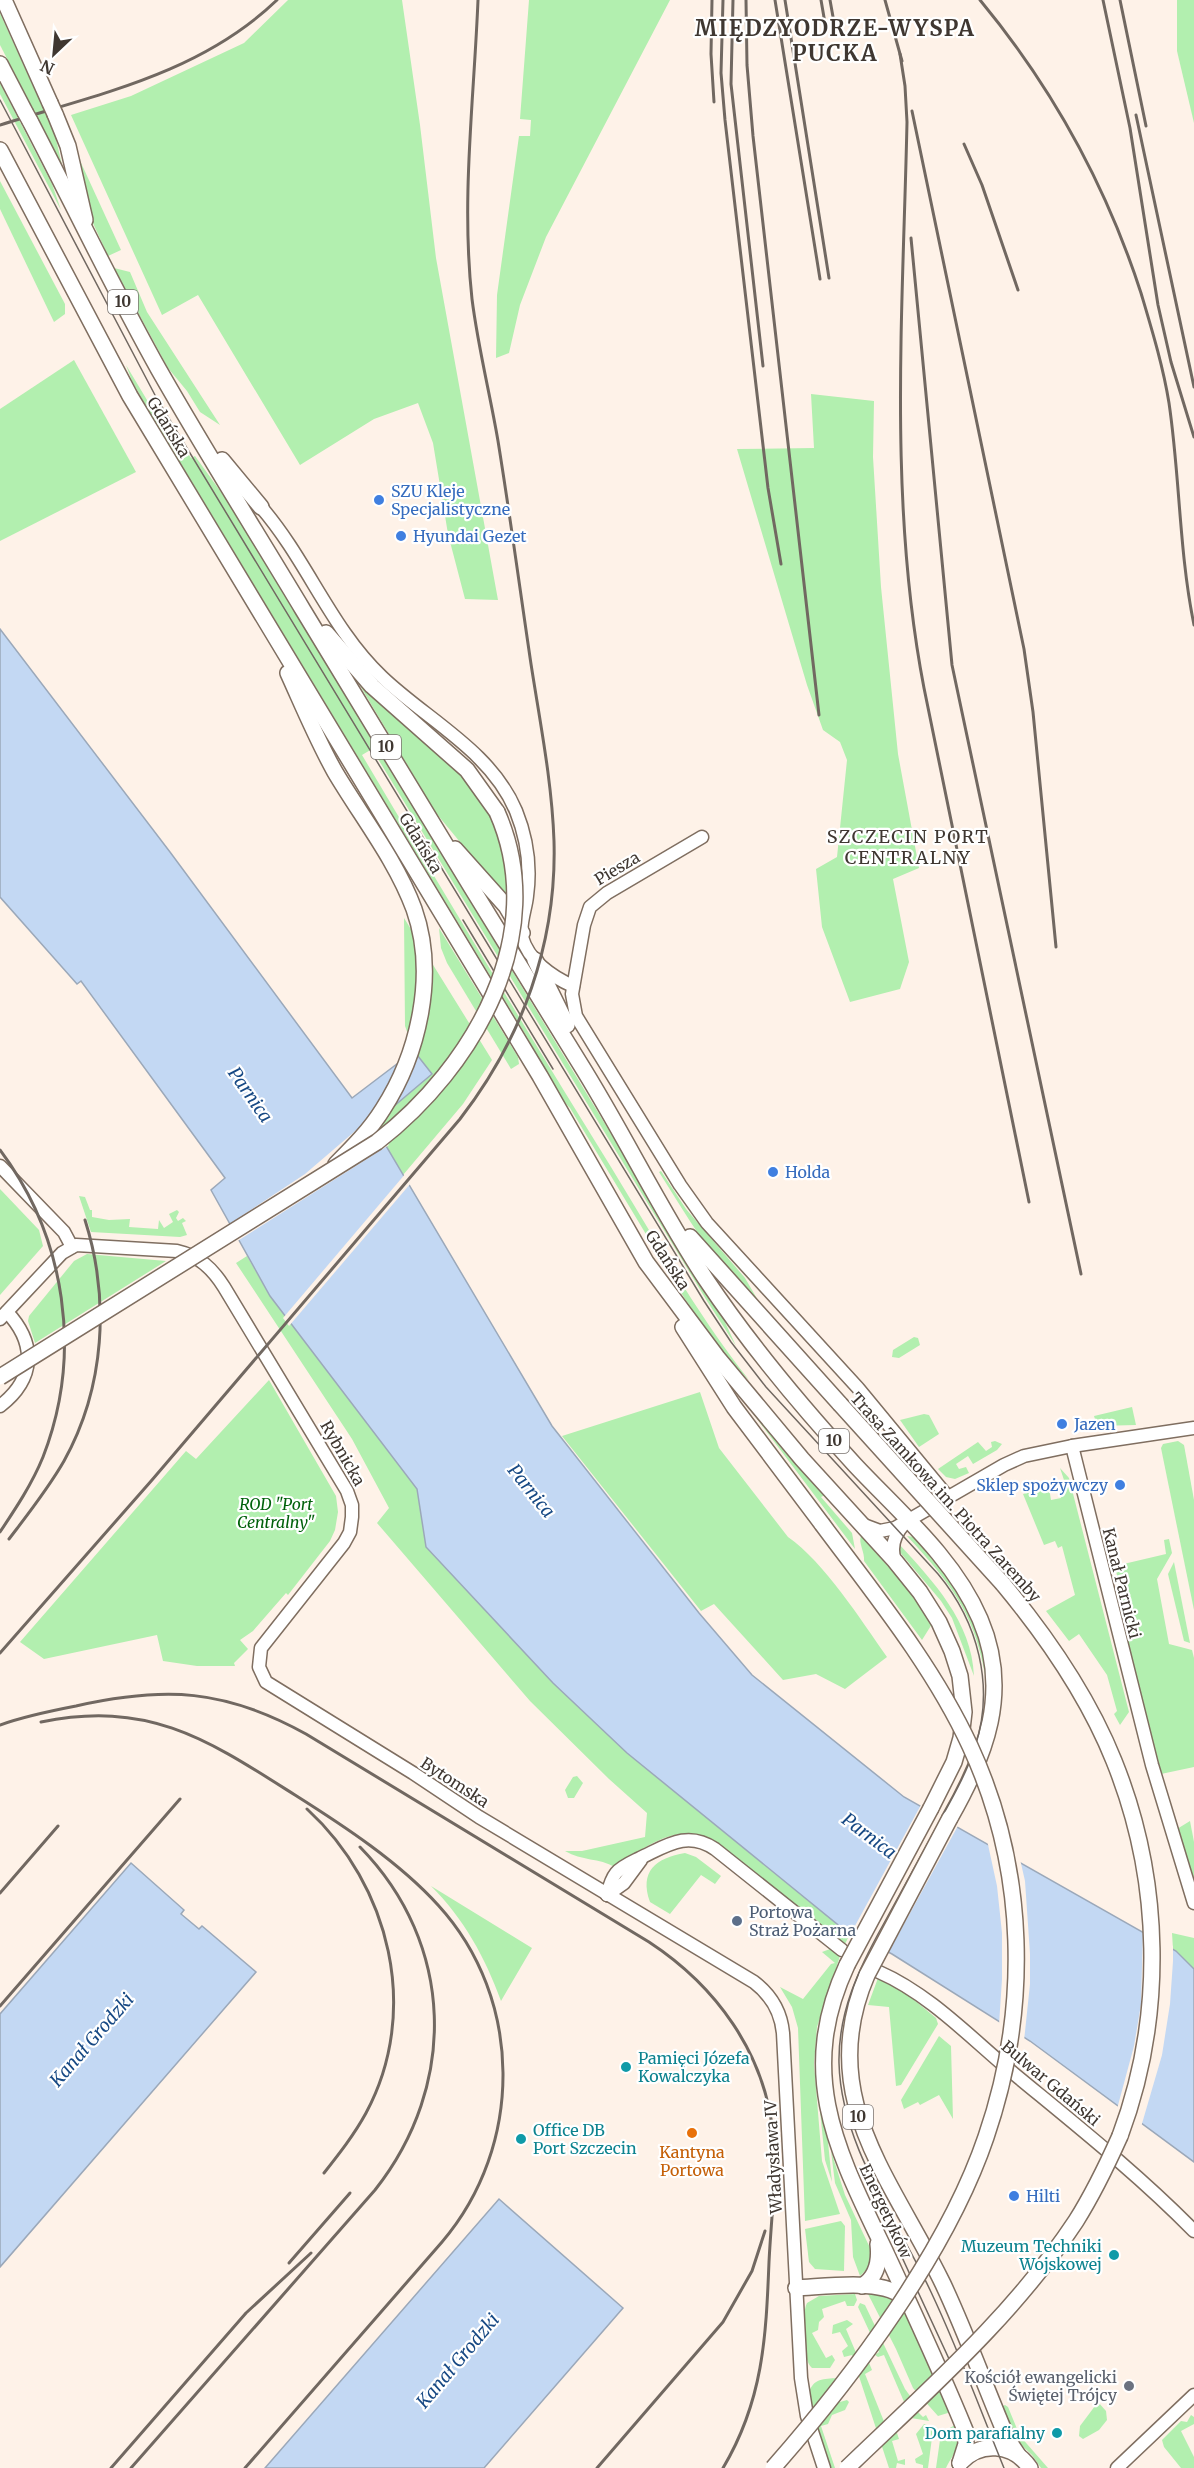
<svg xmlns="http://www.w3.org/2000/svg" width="1194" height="2468" font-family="Merriweather,serif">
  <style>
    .green { fill: #b2efaf }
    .water { fill: #c3d8f3; stroke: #9ba8b9; stroke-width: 1.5 }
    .pier { fill: #fef2e8 }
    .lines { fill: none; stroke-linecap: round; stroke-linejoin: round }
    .minor-casing { stroke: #7f6e60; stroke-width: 15 }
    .major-casing { stroke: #7f6e60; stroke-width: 18 }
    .minor { stroke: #fff; stroke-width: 12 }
    .major { stroke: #fff; stroke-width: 15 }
    .tram { stroke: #716861; stroke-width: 1.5 }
    .rail { stroke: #716861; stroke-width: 3 }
    .major-bridge-casing { stroke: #7f6e60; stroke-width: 18; stroke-linecap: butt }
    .major-bridge { stroke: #fff; stroke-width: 15 }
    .shop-dot { fill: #3f7fe0; stroke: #fff; stroke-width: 2 }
    .service-dot { fill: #5c6f8a; stroke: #fff; stroke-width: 2 }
    .culture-dot { fill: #0f9aa8; stroke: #fff; stroke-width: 2 }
    .food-dot { fill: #e8710a; stroke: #fff; stroke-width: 2 }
    .worship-dot { fill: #6b7280; stroke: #fff; stroke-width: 2 }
    .labels { text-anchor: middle; stroke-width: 4.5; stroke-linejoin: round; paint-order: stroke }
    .shield { fill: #fff; stroke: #79736f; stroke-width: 1.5 }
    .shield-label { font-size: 15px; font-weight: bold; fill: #3f3731 }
    .street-label { font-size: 16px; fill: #3f3731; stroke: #fff }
    .shop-label { font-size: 16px; fill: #366cbe; stroke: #fff; text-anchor: start }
    .park-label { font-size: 16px; font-style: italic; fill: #00610b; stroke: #fff }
    .service-label { font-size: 16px; fill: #4e5e75; stroke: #fff; text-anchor: start }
    .culture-label { font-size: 16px; fill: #0d838f; stroke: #fff; text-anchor: start }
    .food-label { font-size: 16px; fill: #c56008; stroke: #fff }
    .worship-label { font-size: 16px; fill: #5b616d; stroke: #fff; text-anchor: end }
    .neighbourhood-label { font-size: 18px; letter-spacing: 1.5px; fill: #3f3731; stroke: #fff }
    .water-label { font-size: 18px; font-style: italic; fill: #174984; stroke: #fff }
    .district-label { font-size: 22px; font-weight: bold; letter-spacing: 1.5px; fill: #3f3731; stroke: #fff }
  </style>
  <rect width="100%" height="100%" fill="#fef2e8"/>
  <g class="green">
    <path d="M288,0H402L420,125L436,258L498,600L465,599L448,534L433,443L418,403L374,419L300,465L198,295L162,315L71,115L131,96L244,43Z"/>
    <path d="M529,0H670L546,237L520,305L509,353L496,358L497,295L519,136H530L531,120L520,119Z"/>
    <path d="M1177,0H1194V123L1177,51Z"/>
    <path d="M0,13L55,135L62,165L0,45Z"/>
    <path d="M0,83L52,184L61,210L0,94Z"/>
    <path d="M71,141L121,250L108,256L87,210Z"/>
    <path d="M0,181L65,304V314L54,322L0,209Z"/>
    <path d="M114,268L130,272L147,312L220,425L200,412L187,391L168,368Z"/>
    <path d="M74,360L136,472L0,541V409Z"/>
    <path d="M126,365L153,410L158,408L191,458L195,456L226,499L724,1320L736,1346L707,1301L372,749L362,755C444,893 526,1030 611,1167C655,1239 696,1313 749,1380L729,1361L685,1299L570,1108L562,1100L527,1037L149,411L132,381Z"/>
    <path d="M811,394L874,401L873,457L881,587L898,754L919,868L893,879L909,962L900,989L850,1002L822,927L816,869L837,857L847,760L840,742L823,730L807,685L737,449L814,448Z"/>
    <path d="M356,679L453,762L493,815L504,850L508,900L436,813Z"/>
    <path d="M404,918L492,1060L463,1104L403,1175L372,1123L414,1051L405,1026Z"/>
    <path d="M439,928L518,1057L519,1064L511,1069L447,963L441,948Z"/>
    <path d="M661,1171L686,1209L745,1278L759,1302C720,1274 685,1213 659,1172Z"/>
    <path d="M0,1189L39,1230L43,1246L0,1295Z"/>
    <path d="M79,1196L85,1197L90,1210H92V1217L109,1220L130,1219L129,1227L158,1229L159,1220L164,1228L173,1222L169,1214L177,1210L179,1212L176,1218L178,1221L183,1218L186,1221L182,1223L187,1235L180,1237L91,1232Z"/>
    <path d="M87,1254L166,1261L35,1343L28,1321L29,1316L74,1261Z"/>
    <path d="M247,1256L270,1296L417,1489L426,1547L553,1683L627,1753L842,1928L851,1932L844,1946L722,1847C682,1817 650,1844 615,1867C599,1858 582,1861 565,1851H582L645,1837L647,1813L609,1779L530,1701L377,1523L389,1508L352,1439L236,1263Z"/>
    <path d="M914,1337L918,1338L920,1345L899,1358L892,1357L893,1350Z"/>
    <path d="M269,1380L336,1496L338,1512L335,1530L330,1541L288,1595L286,1593L253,1631L240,1640L248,1649L234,1663L235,1666H197L163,1661L157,1635L44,1659L20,1642L186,1451L196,1459Z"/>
    <path d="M700,1392L719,1448L788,1537C824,1562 861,1620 887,1657L845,1689L816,1674L783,1680L714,1604L701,1611L562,1436Z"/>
    <path d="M742,1399L825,1495L821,1497L852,1533L855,1549Z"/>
    <path d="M1132,1407L1136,1425L1097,1426L1094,1416Z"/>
    <path d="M924,1414L929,1415L939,1434L919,1447L900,1420Z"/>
    <path d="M995,1441L1002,1444L997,1450L973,1464L968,1456L956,1464L959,1469L966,1467L969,1473L955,1479L946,1477L938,1469L978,1442L986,1451L992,1447L991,1442Z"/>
    <path d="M1178,1441L1184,1445L1194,1500V1610L1161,1448L1163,1444Z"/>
    <path d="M1060,1468L1069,1478L1129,1712L1120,1725L1114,1714L1117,1711L1107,1675L1079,1634L1069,1641L1046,1611L1075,1595L1062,1546L1058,1548L1055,1541L1044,1545L1023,1494L1049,1488L1051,1500L1061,1498L1058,1482L1064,1480Z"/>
    <path d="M861,1536L907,1588L932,1624L922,1640L864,1561C865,1552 858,1543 861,1536Z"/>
    <path d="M907,1536L914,1537L921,1544C960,1587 984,1628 987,1687C977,1617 954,1587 907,1536Z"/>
    <path d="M1169,1539L1172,1553L1157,1579L1169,1644L1192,1650L1194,1658V1767L1161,1774L1121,1614L1124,1607L1115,1566L1166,1554L1164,1540Z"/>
    <path d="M899,1544C933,1581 972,1622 974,1676L952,1618L941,1601L899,1551Z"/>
    <path d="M1174,1562L1190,1643L1184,1641L1168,1574Z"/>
    <path d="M577,1776L583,1783L574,1798H568L565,1790L573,1777Z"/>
    <path d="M1190,1821L1194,1842V1885L1177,1829Z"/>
    <path d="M685,1853L696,1857L721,1876L715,1884L701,1875L670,1914L650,1902C639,1871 656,1858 685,1853Z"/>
    <path d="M431,1886L532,1948L501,2001C485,1957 464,1919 431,1886Z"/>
    <path d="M1172,1933L1194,1938V1969L1173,1949Z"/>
    <path d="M830,1949L840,1956L817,2027L814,2064L822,2161L840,2214L805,2221L798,2028L792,2007L780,1987L803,1999L831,1964L835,1963L822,1952Z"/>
    <path d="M878,1978L902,1990L936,2018L938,2024L901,2085L896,2086L889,2007L868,2005Z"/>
    <path d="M939,2036L951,2046L953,2119L939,2095L920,2105L918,2102L904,2109L901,2100Z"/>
    <path d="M818,2091L827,2132L832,2182L825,2160Z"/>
    <path d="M831,2151L845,2195L871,2250V2265L860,2276L853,2257L851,2220L835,2183Z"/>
    <path d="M841,2221L845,2226L844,2271L815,2269L809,2262L805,2229Z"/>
    <path d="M855,2294L857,2300L854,2306H847L845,2301L822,2309L824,2317L819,2322L818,2330L812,2333L826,2358L832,2355L835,2360L830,2368H812C802,2360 801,2315 807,2303L819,2296Z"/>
    <path d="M868,2294C879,2294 890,2295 899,2303C914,2317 940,2389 951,2412L938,2416L913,2388L896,2349Z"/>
    <path d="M860,2303L865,2305L905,2389L913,2400L909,2403L923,2417L926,2415L929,2421L911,2418L884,2355L878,2357L875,2355L879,2352L858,2307Z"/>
    <path d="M847,2320L853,2324L846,2329L857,2355L865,2353L872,2370L865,2374L889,2434L897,2433L899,2439L892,2441L898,2461L905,2459V2465L897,2463L896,2468H889L852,2355L844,2357L842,2351L848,2346L840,2332L832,2334L833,2325Z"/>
    <path d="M837,2378L839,2379L835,2387L840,2402L847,2400L849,2402L845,2410L832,2415L828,2424L821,2426L835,2468H827L809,2393C813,2378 824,2379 837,2378Z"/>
    <path d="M1098,2402L1106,2411L1107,2420L1099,2430L1083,2439L1079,2436L1080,2426Z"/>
    <path d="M1005,2405L1008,2407L1020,2436L1048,2468H1041L1032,2455L1014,2438L1001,2407Z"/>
    <path d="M1191,2415L1194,2417V2424L1181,2431L1194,2457V2468H1181L1164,2447L1162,2440L1181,2421L1187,2422Z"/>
    <path d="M924,2424L930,2426L933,2430L928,2468H923V2465L916,2463L915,2459L923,2454L916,2434Z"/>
    <path d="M955,2425C963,2446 955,2450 946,2468H936L941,2433Z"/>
  </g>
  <g class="water">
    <path d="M0,629L170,852L352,1098L414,1051L432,1074L373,1124L552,1426L699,1613L752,1675L904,1797L1176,1951L1194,1969V2162L1030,2041L892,1954L842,1928L627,1753L553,1683L426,1547L417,1489L270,1296L211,1190L225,1178L81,981L77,984L0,897Z"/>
    <path d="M131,1863L184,1910L181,1914L199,1929L202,1926L256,1972L0,2267V2014Z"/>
    <path d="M499,2199L623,2308L484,2468H265Z"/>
  </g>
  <g class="pier">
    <path d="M400,1059L376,1130L378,1132L380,1131L389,1145L236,1242L228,1225L305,1174L361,1126L378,1104Z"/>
    <path d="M406,1173L411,1183L289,1326L283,1318Z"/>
    <path d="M922,1803L959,1824L887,1955L850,1935Z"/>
    <path d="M987,1840L1020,1859L1025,1881L1030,1954V1984L1024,2041L999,2025L1002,1979V1933L997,1886Z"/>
    <path d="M1143,1928L1173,1946V1961L1170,2004L1162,2055L1141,2127L1117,2109L1134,2046L1141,2004Z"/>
  </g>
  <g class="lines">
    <defs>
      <g id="minor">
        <path d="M261,507C307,560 331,629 382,677C427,720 491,751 516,811C527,838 531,867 527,896C526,908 519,925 522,937C528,960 552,977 573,986"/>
        <path d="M702,837L607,893L590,907L584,925L572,994L576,1016L680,1185L707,1223L858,1388L948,1497"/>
        <path d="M0,1166L64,1232L72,1247"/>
        <path d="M0,1319L62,1253L76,1245L177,1251C199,1256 212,1268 224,1287L347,1491L352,1505V1517L350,1532L344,1543L261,1648L259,1667L266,1682L413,1773L479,1817L754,1982C771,1995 781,2012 783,2033L801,2378L807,2416L824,2468"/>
        <path d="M0,1406C35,1379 37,1344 7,1312"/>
        <path d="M1072,1446L1152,1765L1194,1903"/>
        <path d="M864,1525L880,1531L895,1528L1004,1465L1024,1456L1072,1446L1194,1428"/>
        <path d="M895,1561C890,1547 895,1534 904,1524"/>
        <path d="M607,1895C609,1887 611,1879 616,1873C622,1866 632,1862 640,1858C666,1846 687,1830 715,1849L842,1950"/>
        <path d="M607,1895L624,1883L641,1860"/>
        <path d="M879,1972C927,1993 967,2034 1007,2068C1071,2121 1136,2172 1194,2231"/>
        <path d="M1117,2468L1194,2395"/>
      </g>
      <g id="major">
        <path d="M4,0L50,103"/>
        <path d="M0,64L25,112"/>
        <path d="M55,114L68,146L85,220"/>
        <path d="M30,121C73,204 113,288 159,370C205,451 255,530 303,610C394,761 486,912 579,1062C623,1132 659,1208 705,1278C749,1344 801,1406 855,1465C899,1512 954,1558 980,1619C1011,1691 986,1755 950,1818"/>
        <path d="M0,150L130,396L540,1076L646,1262L717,1357L802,1459L895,1561L920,1592L939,1622L952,1651L960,1676L964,1712L961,1738L954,1762L931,1808"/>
        <path d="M222,460L261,507"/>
        <path d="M326,633L372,686L467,770L497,812"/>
        <path d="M288,673C303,706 317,740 335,772C361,816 396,860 414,909C437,974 419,1053 383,1109C370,1130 353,1147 336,1164"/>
        <path d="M455,849L506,906L522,933"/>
        <path d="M535,960L567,1025"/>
        <path d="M690,1237L840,1404"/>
        <path d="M683,1327L734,1407L822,1524"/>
        <path d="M1003,1584C1047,1637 1088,1696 1114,1761C1162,1880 1165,2016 1120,2136"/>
        <path d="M847,1965C795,2077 839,2154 887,2255C914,2313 941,2371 965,2430L966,2444L960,2463"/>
        <path d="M867,1975C814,2097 893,2180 943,2284C967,2335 986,2389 1008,2440L1018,2455"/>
        <path d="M862,2286C877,2277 880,2261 878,2244"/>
        <path d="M796,2288C825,2287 886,2277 907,2300"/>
        <path d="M960,2463C980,2441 1013,2443 1030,2468"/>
      </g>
    </defs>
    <use href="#minor" class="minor-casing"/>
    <use href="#major" class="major-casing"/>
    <use href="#minor" class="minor"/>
    <use href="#major" class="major"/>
    <g class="tram">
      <path d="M0,100L156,397L704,1301L731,1342L766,1387L938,1574C978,1622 995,1686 975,1747C966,1775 951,1800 937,1826C919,1859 901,1892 883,1925C859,1968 838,2012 839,2063C841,2146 897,2219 931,2292C958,2349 980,2409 1004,2468"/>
      <path d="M463,920L553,1069"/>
      <path d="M888,2227L956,2374"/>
    </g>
    <g class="rail">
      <path d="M712,0L711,54L714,102"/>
      <path d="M723,0L721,73L725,120L768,488L781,564"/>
      <path d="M733,0L731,84L763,366"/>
      <path d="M746,0L747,65L753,136L819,715"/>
      <path d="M775,0L820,279"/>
      <path d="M785,0L829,278"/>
      <path d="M821,0L826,29"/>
      <path d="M830,0L835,28"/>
      <path d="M885,0L902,61"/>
      <path d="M980,0C1052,87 1106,185 1141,293C1152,330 1163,366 1169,403C1180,477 1179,552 1194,625"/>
      <path d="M1103,0L1130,128L1158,305L1171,362L1194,437"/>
      <path d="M1120,0L1146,126"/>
      <path d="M900,54L905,86L907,122C903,310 888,502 924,688L1029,1202"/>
      <path d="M912,111L1024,649L1033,712L1056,947"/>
      <path d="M1136,115L1194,387"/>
      <path d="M0,125C98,94 200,74 277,0"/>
      <path d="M964,144L982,185L1018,290"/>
      <path d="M911,238L952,665L1081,1274"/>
      <path d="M0,1150C66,1238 83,1354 43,1457C32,1484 16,1508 0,1532"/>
      <path d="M9,1539C28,1514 48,1489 64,1461C105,1387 110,1299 85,1220"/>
      <path d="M0,1653L152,1480L460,1119C522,1039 557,943 554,841C552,782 540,722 531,664C520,590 510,515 498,441C490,394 478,347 472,299C461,199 474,100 478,0"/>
      <path d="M41,1722C150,1700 208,1740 295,1795C344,1826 399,1862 438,1905C524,1999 524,2146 442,2242L245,2468"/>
      <path d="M0,1725C25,1716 50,1711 76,1706C165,1686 225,1689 306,1734L649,1942C716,1986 765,2053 773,2134C777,2176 771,2220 769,2262C766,2338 763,2401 723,2468"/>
      <path d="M307,1809C390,1885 421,2011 366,2113C354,2135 339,2154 324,2173"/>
      <path d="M0,1893L58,1826"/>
      <path d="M0,2006L180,1799"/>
      <path d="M289,2263L350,2193"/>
      <path d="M111,2468L246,2313L311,2253"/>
      <path d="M131,2468L375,2190C458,2085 455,1944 360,1847"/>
      <path d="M597,2468L723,2322L752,2271L765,2231"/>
    </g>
    <defs>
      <g id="major-bridge">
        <path d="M50,103L55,114"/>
        <path d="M25,112L30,121"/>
        <path d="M0,1377L377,1142C474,1067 551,934 497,812"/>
        <path d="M840,1404L1003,1584"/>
        <path d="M847,1965L931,1808"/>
        <path d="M867,1975L950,1818"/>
        <path d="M773,2468C853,2377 947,2252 986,2137C1030,2009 1027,1869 970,1746C933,1666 875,1595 822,1524"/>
        <path d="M847,2468C927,2391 1014,2315 1076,2221C1093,2194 1107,2165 1120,2136"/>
      </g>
    </defs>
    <use href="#major-bridge" class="major-bridge-casing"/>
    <use href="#major-bridge" class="major-bridge"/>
  </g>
  <g class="shop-dot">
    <circle cx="379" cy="500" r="6"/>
    <circle cx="401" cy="536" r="6"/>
    <circle cx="773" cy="1172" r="6"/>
    <circle cx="1062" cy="1424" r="6"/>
    <circle cx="1120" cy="1485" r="6"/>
    <circle cx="1014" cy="2196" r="6"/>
  </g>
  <circle class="service-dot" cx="737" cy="1921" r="6"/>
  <g class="culture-dot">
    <circle cx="626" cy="2067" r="6"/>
    <circle cx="521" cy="2139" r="6"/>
    <circle cx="1114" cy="2255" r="6"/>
    <circle cx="1057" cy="2433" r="6"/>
  </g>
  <circle class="food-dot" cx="692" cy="2133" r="6"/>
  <circle class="worship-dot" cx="1129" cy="2386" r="6"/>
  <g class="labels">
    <g class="shield">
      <rect x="108" y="290" width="30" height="24" rx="4.5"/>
      <rect x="371" y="735" width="30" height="24" rx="4.5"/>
      <rect x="819" y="1429" width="30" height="24" rx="4.5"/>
      <rect x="843" y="2105" width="30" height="24" rx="4.5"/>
    </g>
    <g class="shield-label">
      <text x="123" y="307">10</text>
      <text x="386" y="752">10</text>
      <text x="834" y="1446">10</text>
      <text x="858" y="2122">10</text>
    </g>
    <g class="street-label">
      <text transform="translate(169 427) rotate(59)" y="6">Gdańska</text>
      <text transform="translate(421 843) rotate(59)" y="6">Gdańska</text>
      <text transform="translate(617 868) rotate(-31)" y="6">Piesza</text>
      <text transform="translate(668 1260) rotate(57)" y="6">Gdańska</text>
      <text transform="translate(343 1453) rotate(60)" y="6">Rybnicka</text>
      <text transform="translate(946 1497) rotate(48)" y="6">Trasa Zamkowa im. Piotra Zaremby</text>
      <text transform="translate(1122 1583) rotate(76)" y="6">Kanał Parnicki</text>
      <text transform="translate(455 1782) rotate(33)" y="6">Bytomska</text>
      <text transform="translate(1051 2083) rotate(40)" y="6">Bulwar Gdański</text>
      <text transform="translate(773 2157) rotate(-93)" y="6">Władysława IV</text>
      <text transform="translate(886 2211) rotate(65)" y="6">Energetyków</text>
    </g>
    <g class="shop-label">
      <text x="391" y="497">SZU Kleje<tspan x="391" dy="18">Specjalistyczne</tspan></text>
      <text x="413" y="542">Hyundai Gezet</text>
      <text x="785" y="1178">Holda</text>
      <text x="1074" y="1430">Jazen</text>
      <text x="1108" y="1491" text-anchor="end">Sklep spożywczy</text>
      <text x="1026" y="2202">Hilti</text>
    </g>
    <g class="park-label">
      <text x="276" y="1510">ROD "Port<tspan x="276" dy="18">Centralny"</tspan></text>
    </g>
    <g class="service-label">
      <text x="749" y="1918">Portowa<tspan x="749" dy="18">Straż Pożarna</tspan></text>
    </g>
    <g class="culture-label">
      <text x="638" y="2064">Pamięci Józefa<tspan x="638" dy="18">Kowalczyka</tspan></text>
      <text x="533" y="2136">Office DB<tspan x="533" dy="18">Port Szczecin</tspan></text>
      <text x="1102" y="2252" text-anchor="end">Muzeum Techniki<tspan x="1102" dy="18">Wojskowej</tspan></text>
      <text x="1045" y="2439" text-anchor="end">Dom parafialny</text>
    </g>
    <g class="food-label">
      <text x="692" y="2158">Kantyna<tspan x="692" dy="18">Portowa</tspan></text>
    </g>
    <g class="worship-label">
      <text x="1117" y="2383">Kościół ewangelicki<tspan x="1117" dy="18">Świętej Trójcy</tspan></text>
    </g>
    <g class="neighbourhood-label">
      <text x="908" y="843">SZCZECIN PORT<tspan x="908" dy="21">CENTRALNY</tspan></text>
    </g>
    <g class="water-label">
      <text transform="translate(250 1095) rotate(55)" y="6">Parnica</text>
      <text transform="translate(531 1491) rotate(51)" y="6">Parnica</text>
      <text transform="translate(869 1836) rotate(37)" y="6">Parnica</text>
      <text transform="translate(92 2040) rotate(-49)" y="6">Kanał Grodzki</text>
      <text transform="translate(458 2361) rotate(-50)" y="6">Kanał Grodzki</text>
    </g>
    <g class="district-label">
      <text x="835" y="36">MIĘDZYODRZE-WYSPA<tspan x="835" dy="25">PUCKA</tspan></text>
    </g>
  </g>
  <g transform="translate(54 54) rotate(206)" stroke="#ffffff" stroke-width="4.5" paint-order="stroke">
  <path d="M0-4.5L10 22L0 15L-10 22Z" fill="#3f3731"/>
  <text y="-9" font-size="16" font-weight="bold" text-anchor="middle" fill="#3f3731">N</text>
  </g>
</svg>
